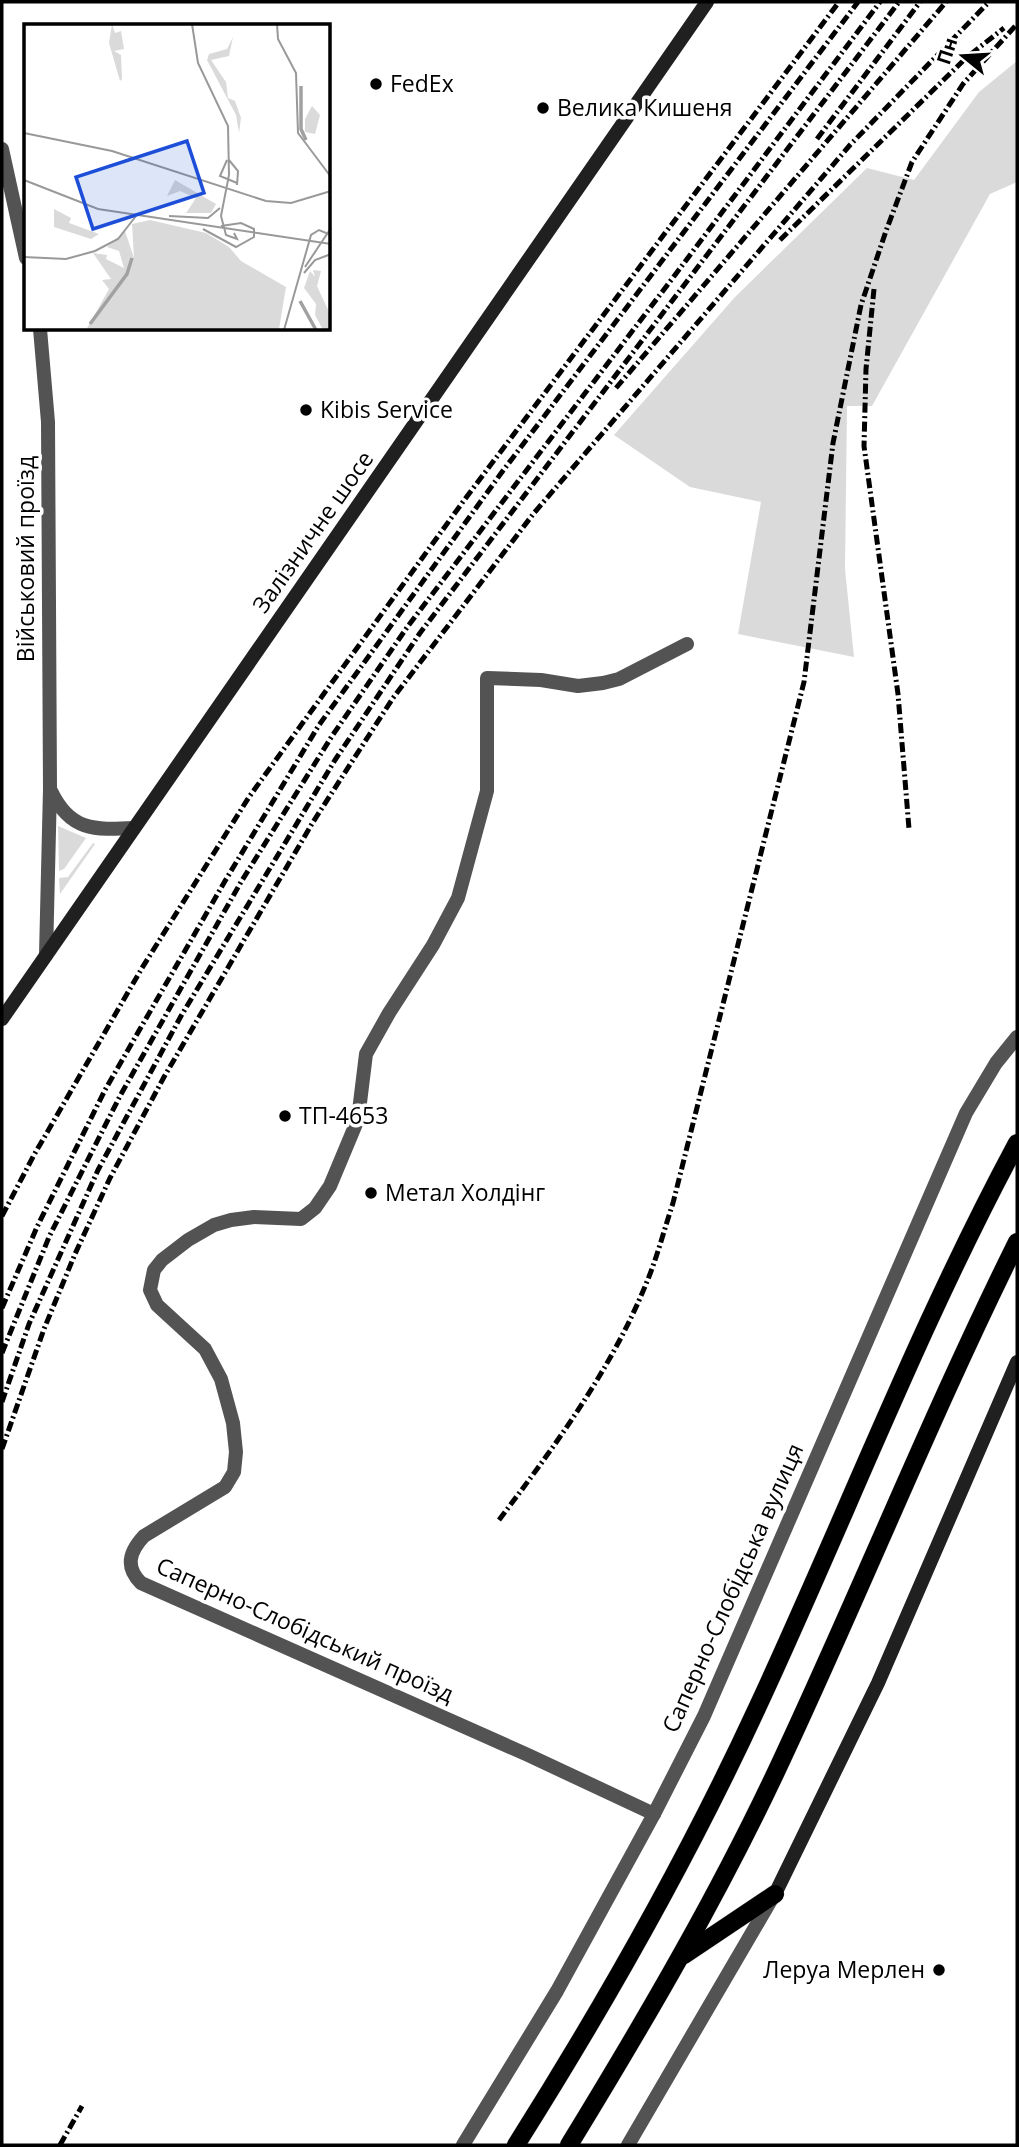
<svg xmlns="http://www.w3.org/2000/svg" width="1019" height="2147" font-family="'Open Sans',sans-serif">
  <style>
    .green { fill: #dadada }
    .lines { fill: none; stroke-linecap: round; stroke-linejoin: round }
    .primary-casing { stroke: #dbdbdb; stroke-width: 19 }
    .street { stroke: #535353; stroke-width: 14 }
    .secondary { stroke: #202020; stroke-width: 14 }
    .primary { stroke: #000; stroke-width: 18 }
    .rail { stroke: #000; stroke-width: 5; stroke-dasharray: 10 3.5 2 3.5; stroke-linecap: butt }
    .poi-dot { fill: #000; stroke: #fff; stroke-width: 2.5 }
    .labels { text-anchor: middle; stroke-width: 7; stroke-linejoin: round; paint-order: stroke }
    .poi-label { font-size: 23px; fill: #000; stroke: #fff; text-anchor: start }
    .street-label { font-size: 23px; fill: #000; stroke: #fff }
    .inset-river { fill: none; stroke: #a1a1a1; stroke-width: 3.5 }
    .inset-road { fill: none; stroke: #999; stroke-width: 2 }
    .view { fill: #1d4ed8; fill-opacity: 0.15; stroke: #1d4ed8; stroke-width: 3.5 }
    .inset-edge { fill: none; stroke: #000; stroke-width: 3.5 }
  </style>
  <rect width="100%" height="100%" fill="#fff"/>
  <g class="green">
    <path d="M1017,61V182L990,194L872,406H847L845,569L854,657L738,634L761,502L690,487L614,435L735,297L867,168L914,180L979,92Z"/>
    <path d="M58,826L86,838L64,869L59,871Z"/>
    <path d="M93,843L95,844L60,894L59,878L68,877Z"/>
  </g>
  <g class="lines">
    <defs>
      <g id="primary">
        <path d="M684,1955L775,1894"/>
        <path d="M516,2145C605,2004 688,1858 758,1706C845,1519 919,1325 1017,1143"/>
        <path d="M569,2145C646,2019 721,1891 783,1757C863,1586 933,1411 1017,1242"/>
      </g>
    </defs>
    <use href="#primary" class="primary-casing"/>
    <g class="street">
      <path d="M2,149L26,258"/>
      <path d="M40,329L48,422L50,789L46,955"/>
      <path d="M51,791C70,831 94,830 134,828"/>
      <path d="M654,1814L528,1755L141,1583C125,1567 129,1552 144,1536L225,1487L234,1472L236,1452L233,1423L221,1379L205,1349L157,1305L150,1290L154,1270L162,1260L188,1240L214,1225L231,1220L254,1217L301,1219L315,1208L330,1186L358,1119L366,1054L389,1013L433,945L458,898L487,791V678L541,680L578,686L603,683L619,679L687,644"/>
      <path d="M463,2145L557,1991L654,1814L704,1716L966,1113L996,1063L1017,1037"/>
      <path d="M628,2145L774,1895"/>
    </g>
    <g class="secondary">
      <path d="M2,1019L707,2"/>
      <path d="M775,1894L878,1683L1017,1362"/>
    </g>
    <use href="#primary" class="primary"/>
    <g class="rail">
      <path d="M817,139L920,2"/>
      <path d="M780,240L966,58L1004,28"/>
      <path d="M874,289L866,369L864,446L898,694L909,829"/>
      <path d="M616,388L946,2"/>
      <path d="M2,1216L34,1155L142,968L249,797L465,499L839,2"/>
      <path d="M2,1308L37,1227L105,1090L225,881L319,725L502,472L858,2"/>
      <path d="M2,1353L49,1237L120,1096L241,882L332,736L408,626L675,275L880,2"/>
      <path d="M2,1402L29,1324L98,1170L181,1016L335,760L420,633L899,2"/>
      <path d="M2,1449L44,1329L75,1254L110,1178L164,1077L313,822L393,698L534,513L850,145L989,2"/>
      <path d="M499,1520C555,1446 611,1370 646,1284C657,1258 664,1230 673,1203L804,682L833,443L861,305L886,231L912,162L963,84L1017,24"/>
      <path d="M60,2145L82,2106"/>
    </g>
  </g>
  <g class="poi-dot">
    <circle cx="376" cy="84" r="7"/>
    <circle cx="543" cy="108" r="7"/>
    <circle cx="306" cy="410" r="7"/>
    <circle cx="285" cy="1116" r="7"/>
    <circle cx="371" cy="1193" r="7"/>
    <circle cx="939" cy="1970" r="7"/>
  </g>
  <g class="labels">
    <g class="poi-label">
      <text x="390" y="92">FedEx</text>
      <text x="557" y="116">Велика Кишеня</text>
      <text x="320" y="418">Kibis Service</text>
      <text x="299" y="1124">ТП-4653</text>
      <text x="385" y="1201">Метал Холдінг</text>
      <text x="925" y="1978" text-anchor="end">Леруа Мерлен</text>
    </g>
    <g class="street-label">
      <text transform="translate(313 532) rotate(-55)" y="8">Залізничне шосе</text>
      <text transform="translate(26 559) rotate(-90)" y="8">Військовий проїзд</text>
      <text transform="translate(733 1588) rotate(-66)" y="8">Саперно-Слобідська вулиця</text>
      <text transform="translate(305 1630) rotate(24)" y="8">Саперно-Слобідський проїзд</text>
    </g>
  </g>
  <g transform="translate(24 24)">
    <rect width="306" height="306" fill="#fff"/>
    <path d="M88,0L91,9L97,7L100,25L90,27L97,31L98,55L96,57L85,19ZM209,13L205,32L187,36L202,58L204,74L211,77L217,94L215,109L212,91L183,36L185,30L203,25ZM288,82L296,91L291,110L281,108V95ZM151,156L192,180L187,189H162L172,174L156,167L143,172ZM30,185L47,194L45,199L75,210L67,215L30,203ZM126,196L182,209L205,223L217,237L262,263L255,305L62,306L85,265L78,256L87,255L69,229L83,231L82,235L100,244L95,227L83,223L101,207L110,234L108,200ZM289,246L297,247L293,262L306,290V306H299L291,291L292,280L280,264L286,247L291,253Z" fill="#dadada"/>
    <path class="inset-river" d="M277,62V105L282,116M276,277L292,306M66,300L103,250L108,234"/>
    <path class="inset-road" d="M168,0L174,39L204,102L205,151L197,192L202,211L213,215L210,209M253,0L254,15L272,49L274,109L307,153M0,109L88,127L242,177L267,179L307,167M203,136L196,152L213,159M205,136L214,147L213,161M0,156L74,185L307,220M145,192L184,194L196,184M179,205L212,223L230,213V205L217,199L197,202M0,233L42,235L71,227L94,215L112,192M281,243L307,204M280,249L291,236L307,230M260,306L287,211L295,206L307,211"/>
    <path class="view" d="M163,117L180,169L69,205L52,153Z"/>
    <rect width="306" height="306" class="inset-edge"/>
  </g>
  <rect width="1019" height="2147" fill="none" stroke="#000000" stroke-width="7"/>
  <g transform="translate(963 56) rotate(288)" stroke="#ffffff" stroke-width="5" paint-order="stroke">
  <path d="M0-5L12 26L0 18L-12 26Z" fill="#000000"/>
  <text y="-10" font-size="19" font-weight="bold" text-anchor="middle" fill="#000000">Пн</text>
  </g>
</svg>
